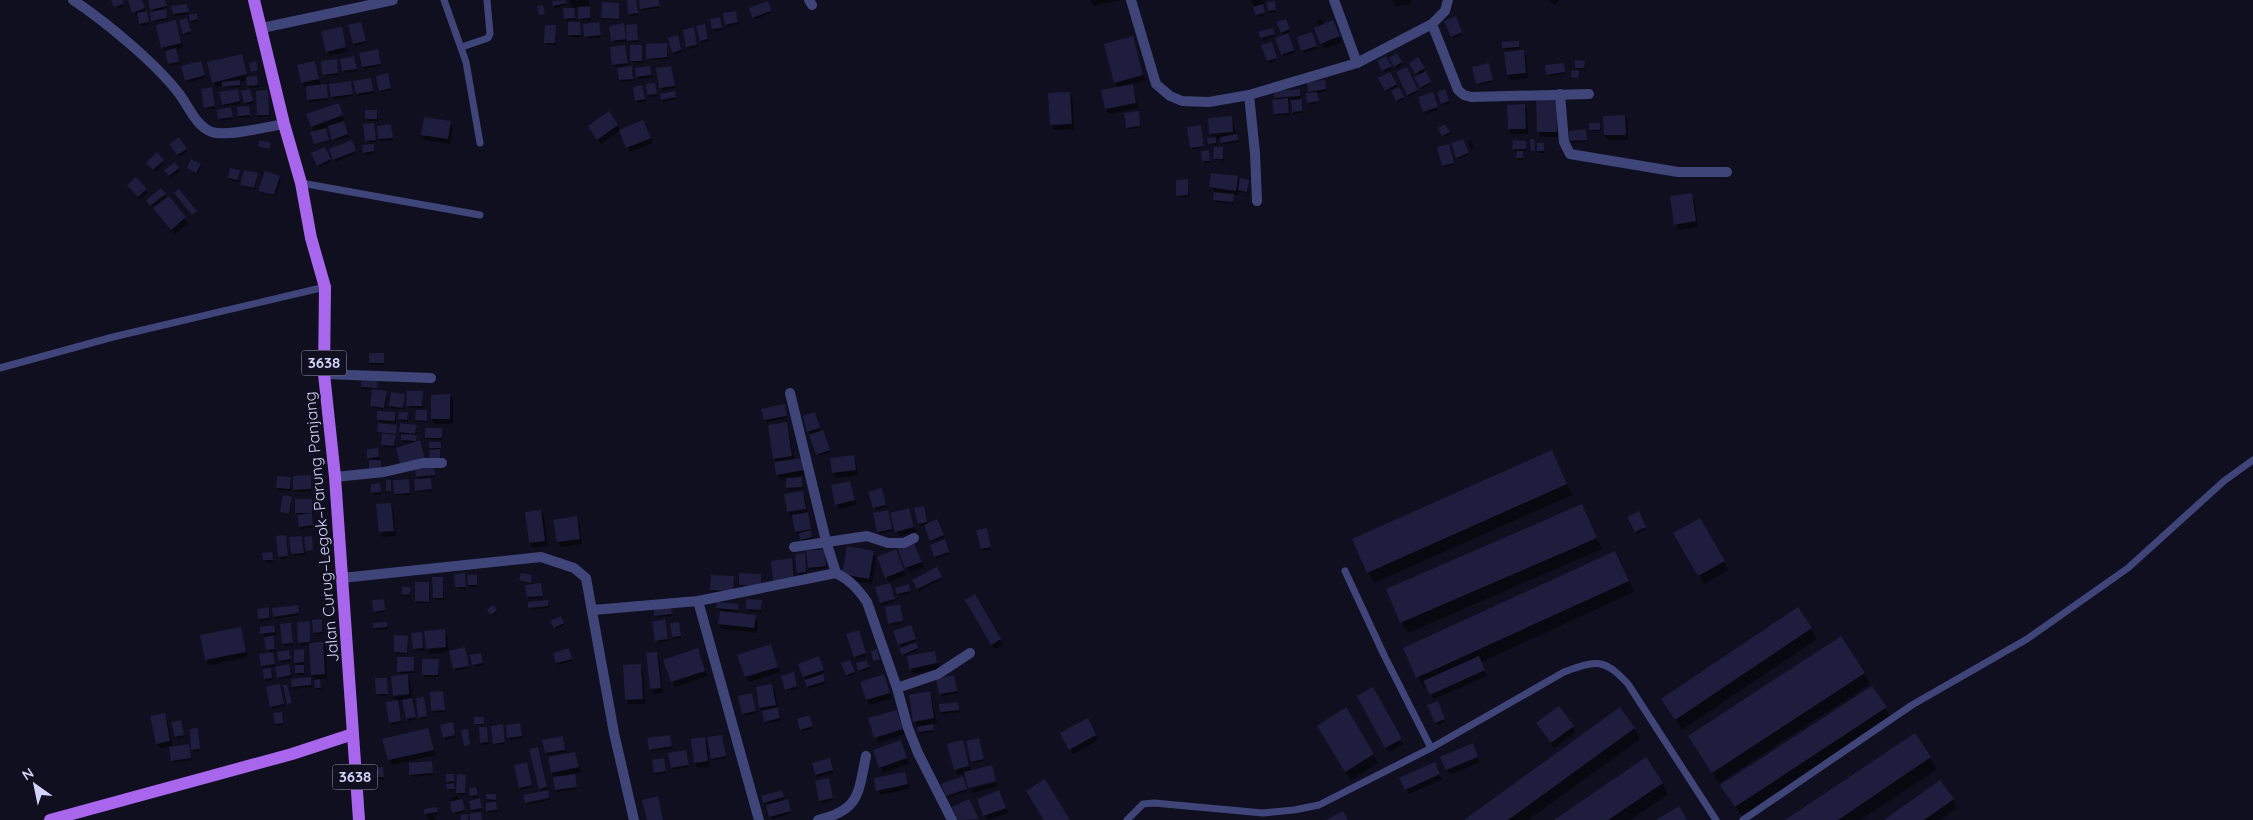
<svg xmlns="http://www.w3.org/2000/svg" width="2253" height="820" font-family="Quicksand,sans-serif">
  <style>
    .shadow { fill: #0007 }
    .building { fill: #1f1d3d }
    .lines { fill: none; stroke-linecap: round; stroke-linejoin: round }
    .lane { stroke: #3f4578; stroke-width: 7 }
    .street { stroke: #3f4578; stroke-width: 10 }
    .primary { stroke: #a866ed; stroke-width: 12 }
    .labels { text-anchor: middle; stroke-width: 4; stroke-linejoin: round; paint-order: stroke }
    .shield { fill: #100f1f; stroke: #9898b8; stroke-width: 1 }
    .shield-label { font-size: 15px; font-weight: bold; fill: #d2d3fa }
    .street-label { font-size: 16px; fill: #d2d3fa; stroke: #100f1f }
  </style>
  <rect width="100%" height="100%" fill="#100f1f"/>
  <g class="shadow">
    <path d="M113,0H122L124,6L117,9Z"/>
    <path d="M130,0H142L149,24L142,26L139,16L137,17Z"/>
    <path d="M155,0H165L167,8H164L168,20L154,22L152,9Z"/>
    <path d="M566,0L567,5L555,8L553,2Z"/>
    <path d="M569,0H589L591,20H580L579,7L573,8L576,20L566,21L565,18L573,9Z"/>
    <path d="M628,0H635L638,15L631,16Z"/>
    <path d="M644,0H659L660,8L643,10L641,8Z"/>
    <path d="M1090,0H1121L1093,6Z"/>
    <path d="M1251,0H1264L1265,3L1262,4L1265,15L1258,17Z"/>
    <path d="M1392,0H1411V5L1395,6Z"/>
    <path d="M1550,0H1560L1554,5Z"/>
    <path d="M1274,3L1276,12L1270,13L1268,4Z"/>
    <path d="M619,4V20H604L602,18Z"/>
    <path d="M187,5L189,14L175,16L173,7Z"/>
    <path d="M768,5L771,13L755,19L753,17Z"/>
    <path d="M736,12L739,24L727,27L726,25Z"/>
    <path d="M190,16L197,17L198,21L193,23Z"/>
    <path d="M1321,19L1324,25L1336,27L1342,42L1325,49L1316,29L1320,27L1317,20Z"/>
    <path d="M712,20L721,21L722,30L714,31Z"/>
    <path d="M1456,20L1462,35L1453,38L1452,36Z"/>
    <path d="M175,21L183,48L175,50L179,64L170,66L166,52L163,47Z"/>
    <path d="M187,21L191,34L185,35L184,33Z"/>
    <path d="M1287,22L1290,32L1287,33L1294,53L1283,56L1284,36L1282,32Z"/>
    <path d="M579,23L581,37H571L569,35Z"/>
    <path d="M599,24L601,37L587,39L586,36Z"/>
    <path d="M350,26H361L366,43L355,46Z"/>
    <path d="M555,26L556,45H547L546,43Z"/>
    <path d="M610,27H624L626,41L614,43Z"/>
    <path d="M698,27H705L709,41L702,43Z"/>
    <path d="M341,28L348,52L330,56L327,51Z"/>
    <path d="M637,28L638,42H630L629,40Z"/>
    <path d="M684,31H694L698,47L689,49Z"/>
    <path d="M1273,31L1275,36L1263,40L1260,33Z"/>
    <path d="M1313,36L1317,49L1303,53L1298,38Z"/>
    <path d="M1132,38L1145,80L1131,84L1135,91L1138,108L1109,114L1106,109L1119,88L1115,83Z"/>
    <path d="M678,39L682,52L675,54L673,52Z"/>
    <path d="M1518,42L1520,49L1505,50L1504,48Z"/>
    <path d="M666,44L668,59L649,60L648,58Z"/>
    <path d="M1272,45L1277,60L1269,63L1268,61Z"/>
    <path d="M625,46L628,65L615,67L613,64Z"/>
    <path d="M641,46L643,63H633L631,47Z"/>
    <path d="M378,51L381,66L364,69L363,67Z"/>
    <path d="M1523,51L1526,56L1528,78L1511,80L1508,75Z"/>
    <path d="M241,55L248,78L256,77L259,87L249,88L247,80L239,82L241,87L225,88L223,85L216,87L213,82Z"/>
    <path d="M1396,55L1402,65L1397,68L1391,58Z"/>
    <path d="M354,57L357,71L345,73L341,60Z"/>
    <path d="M1386,58L1392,69L1385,72L1379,62Z"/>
    <path d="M1418,59L1431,84L1422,89L1416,77H1419L1411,63Z"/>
    <path d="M336,60L339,75L325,76L323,74Z"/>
    <path d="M315,62L321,86L327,88L328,100L310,102L307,87L305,88L302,82Z"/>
    <path d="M1584,62L1585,70L1577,69L1576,67Z"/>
    <path d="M202,64L205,78L188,82L186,80Z"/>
    <path d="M1564,66L1565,74L1549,76L1548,74Z"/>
    <path d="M650,67L652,77L638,79L636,69Z"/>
    <path d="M671,67L675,88L662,90L657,69Z"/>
    <path d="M1490,67L1493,82L1478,85L1477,83Z"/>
    <path d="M1407,68L1418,92L1409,97L1398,73Z"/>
    <path d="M632,70L633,81L621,82L620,80Z"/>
    <path d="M1390,73L1397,86L1387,92L1380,79Z"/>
    <path d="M389,77L391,90L381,92L380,90Z"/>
    <path d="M370,79L374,93L358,96L355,82Z"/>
    <path d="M350,82L353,96L334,99L331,85Z"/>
    <path d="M1325,83L1326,91L1316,93L1319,103L1310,105L1309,91Z"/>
    <path d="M655,84L657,96L649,97L647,85Z"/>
    <path d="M642,89L645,101L638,103L636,100Z"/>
    <path d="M1399,89L1404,99L1398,102L1393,91Z"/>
    <path d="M238,90L241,104L224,106L223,104Z"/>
    <path d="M1299,90L1303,113L1294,114L1292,99H1289L1290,115L1276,116L1274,101L1277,100L1275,92Z"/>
    <path d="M212,91L215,108L207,109L206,107Z"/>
    <path d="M243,92L250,93L253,103L246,105Z"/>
    <path d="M267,92L270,116L259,117L258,115Z"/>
    <path d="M1445,92L1450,103L1444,105L1443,103Z"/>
    <path d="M675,94L676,99L664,102L663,100L662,95Z"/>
    <path d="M1070,94L1073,99L1074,129L1054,130L1051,125L1050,95Z"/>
    <path d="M1434,96L1438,110L1425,114L1420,98Z"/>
    <path d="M1556,98L1559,137H1541L1538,132Z"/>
    <path d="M339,105L349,137L335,141V137L329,126L324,128L326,131L315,132L312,126Z"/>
    <path d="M1524,105L1527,110L1528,134H1512L1509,129V106Z"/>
    <path d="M248,108L250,117L240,118L238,109Z"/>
    <path d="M231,109L233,119L221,121L220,118Z"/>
    <path d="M377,112L378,121H368L366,119Z"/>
    <path d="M609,113L621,130L601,144L592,131Z"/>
    <path d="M1138,113L1141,128L1128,129L1127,127Z"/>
    <path d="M1625,116L1628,121V140H1608L1605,135L1604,117Z"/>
    <path d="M1231,117L1239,142L1223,144L1221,138L1216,139L1217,145H1211L1209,143L1213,138L1209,119Z"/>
    <path d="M450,123L453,128L450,144L425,140L422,135Z"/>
    <path d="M373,124L376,142H367L366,140Z"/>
    <path d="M1599,124L1601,131H1591L1590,129Z"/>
    <path d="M1445,125L1450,134L1445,137L1440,129Z"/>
    <path d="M391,126L393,140L381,141L379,139Z"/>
    <path d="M646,126L653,143L630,152L627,147Z"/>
    <path d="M1201,126L1204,148L1192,149L1191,147Z"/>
    <path d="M1585,131L1587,142L1572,143L1570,141Z"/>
    <path d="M179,139L187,151L179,157L171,144Z"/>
    <path d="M1471,140L1474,149H1471L1468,141Z"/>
    <path d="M329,141L330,142L316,145Z"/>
    <path d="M351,141L356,153L335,162L330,150Z"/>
    <path d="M1525,142L1526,151H1522L1523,160H1518V151L1514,148Z"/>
    <path d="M1464,143L1469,155L1459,159L1457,157Z"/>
    <path d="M1538,144H1543L1544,153H1539Z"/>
    <path d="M373,145L375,153L366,155L364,152Z"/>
    <path d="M1449,147L1454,165L1445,167L1444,165Z"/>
    <path d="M325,148L331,162L319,167L313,154Z"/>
    <path d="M1223,149L1224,161L1216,160L1215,158Z"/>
    <path d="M1208,151L1210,163H1204L1202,152Z"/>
    <path d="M163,161L164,163L155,172L149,165Z"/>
    <path d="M174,164L180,171L171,178L167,173Z"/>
    <path d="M200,165L201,167L197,174L188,168Z"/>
    <path d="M239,171V182L230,180L229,178Z"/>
    <path d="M257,175L255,190L243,187L242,184Z"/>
    <path d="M279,177L281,180L275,197L261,193L260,191Z"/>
    <path d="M1237,178L1240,184L1248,181V193L1239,192L1238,195H1233L1234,204L1216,202L1215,192L1211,187Z"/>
    <path d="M136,179L148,192L140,199L130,188Z"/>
    <path d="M1187,181L1189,197H1179L1178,195Z"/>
    <path d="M161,190L166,197L152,207L147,201Z"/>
    <path d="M1691,194L1694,199L1698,227L1678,230L1675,224Z"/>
    <path d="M168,197L188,223L175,234L158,214Z"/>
    <path d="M383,354L384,365H371L370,363Z"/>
    <path d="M377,381V391L386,393L387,395L385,409L372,408L374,390L363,389L362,387Z"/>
    <path d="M422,393L423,408H409L408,405Z"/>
    <path d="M404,395V409L391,408L390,406Z"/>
    <path d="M432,396H450L453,401V424H435L432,419Z"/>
    <path d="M784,406L787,418L766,422L763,410Z"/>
    <path d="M426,411L427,422H418L417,420Z"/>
    <path d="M395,413L396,423L379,422L378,420Z"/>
    <path d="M407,413L408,422L401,421L400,419Z"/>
    <path d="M816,416L821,432L824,434L830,452L818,456L816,432L810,434L809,431Z"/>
    <path d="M401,424L416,426L417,443L419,442L422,447L427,465L416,443L403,442L400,432Z"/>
    <path d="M786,424L789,429L794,460L802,459L806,475L800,476L803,489L789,490L787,479L780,480L778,474L777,463L774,458Z"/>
    <path d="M396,426L395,448L383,447V434L378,432Z"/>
    <path d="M442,429V440L427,439L426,437Z"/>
    <path d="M440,443L441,449H439L441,461L430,447Z"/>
    <path d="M378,451L381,463L382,471L369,457Z"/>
    <path d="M1552,452L1572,495L1374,583L1368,572Z"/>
    <path d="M853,456L856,462L858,475L836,478L833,473L831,460Z"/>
    <path d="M433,468L435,477L430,478L432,491L417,492L419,480L417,477Z"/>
    <path d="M310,476L312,491L296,492L294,489Z"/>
    <path d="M290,478L291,491L278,490L277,488Z"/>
    <path d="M409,480L411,495H396L395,493Z"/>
    <path d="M849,482L857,505L839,509L836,504Z"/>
    <path d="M380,485L381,494L374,495L373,493Z"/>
    <path d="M882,492L886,507L876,510L870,493Z"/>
    <path d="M802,493L805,498L813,539L803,541L800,533L797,534L796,532L793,516L791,517L788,512Z"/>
    <path d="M292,498L290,515L283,514L282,512Z"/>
    <path d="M311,500L314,527L301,529L296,513Z"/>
    <path d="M390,504L393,509L396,536L383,537L380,532L378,505Z"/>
    <path d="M1581,505L1602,549L1408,633L1401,622Z"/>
    <path d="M908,509L916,532L900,536L897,531Z"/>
    <path d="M924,509L928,525L937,521L944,537L932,542L925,525L920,526L919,524Z"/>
    <path d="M541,511L544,516L548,546L533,548L530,543L526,513Z"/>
    <path d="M888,513L892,531L880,534L875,514Z"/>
    <path d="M1638,513L1646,529L1637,534L1629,517Z"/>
    <path d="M576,517L579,522L582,544L561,547L558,542L555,521Z"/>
    <path d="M1700,519L1728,570L1704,584L1675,533Z"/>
    <path d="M978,531H987L991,549L983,551Z"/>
    <path d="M286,537L288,558L281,559L279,556Z"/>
    <path d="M302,537L305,555L294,556L290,539Z"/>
    <path d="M945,543L949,554L937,559L931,546Z"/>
    <path d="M916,547L924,567L910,573L899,548Z"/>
    <path d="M873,552L876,557L872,584L846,579L843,574Z"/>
    <path d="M1615,552L1634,592L1481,662L1487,676L1434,699L1427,687L1424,688L1404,648Z"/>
    <path d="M271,553L273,562H266L264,560Z"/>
    <path d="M825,553L827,568L810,570L809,568Z"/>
    <path d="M804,554L807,574L799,575L798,573Z"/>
    <path d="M898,556L906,576L889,582L886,577Z"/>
    <path d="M791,560L794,565L796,583L774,580Z"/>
    <path d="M936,569L942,579L919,591L914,580Z"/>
    <path d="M456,575L465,577L466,589H458Z"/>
    <path d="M760,575L761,588L741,587L740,585Z"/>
    <path d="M476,576L478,587H470L469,585Z"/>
    <path d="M532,577V585L521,580Z"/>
    <path d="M733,577L734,592H713L711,589Z"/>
    <path d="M442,578L444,600H436L434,598Z"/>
    <path d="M416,583H429L430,603H417Z"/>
    <path d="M541,584L543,598L529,599L527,586Z"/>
    <path d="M891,586L895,601L882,605L877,588Z"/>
    <path d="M909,587L910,593L899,596L897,588Z"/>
    <path d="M410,589V597L404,596L403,593Z"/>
    <path d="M974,595L1003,645L995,649L966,600Z"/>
    <path d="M383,601L385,612L375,613L374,611Z"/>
    <path d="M747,601H761L762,612L748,611Z"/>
    <path d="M547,602L549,608L531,609L530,607Z"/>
    <path d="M737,605L738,612L729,611V613L755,617L758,622L757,633L722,629L719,624L721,610L717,608Z"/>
    <path d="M297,606L299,615L276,619L274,616Z"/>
    <path d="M670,608L672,616L657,617L656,615Z"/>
    <path d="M901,608L903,623L891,625L889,623Z"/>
    <path d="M268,609L270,620L260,621L258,610Z"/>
    <path d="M1798,609L1817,639L1682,730L1669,710Z"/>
    <path d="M488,610H496L497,613L492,616Z"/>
    <path d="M561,617L564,625L556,629L552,621Z"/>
    <path d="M321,621L323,634H315L314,632Z"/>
    <path d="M664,621L669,641L658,643L657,641Z"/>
    <path d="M309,623L311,644H323L326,649L327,679H319L321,690H317L312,674L310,644L301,645L299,642Z"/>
    <path d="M291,624L293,645L284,646L283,644Z"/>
    <path d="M375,624H387L388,629L376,630Z"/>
    <path d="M679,625L681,638L674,639L673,637Z"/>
    <path d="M274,626L276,634L271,635L276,651H272L275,666L263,668L262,666L270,654L261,628Z"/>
    <path d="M240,628L248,657L210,665L207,660Z"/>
    <path d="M911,629L918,650L904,656L901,650L912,645V643L901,647L895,632Z"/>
    <path d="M444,631L447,636L449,652L430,654L427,648Z"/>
    <path d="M421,634L424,650L415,651L414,649Z"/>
    <path d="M859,634L866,655L857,659L848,635Z"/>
    <path d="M407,637L408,654H396L395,652Z"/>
    <path d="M465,649L469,668L456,671L451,652H449Z"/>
    <path d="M569,649L572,661L558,665L557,663Z"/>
    <path d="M303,650L305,675H298L295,663Z"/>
    <path d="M697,650L707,676L675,687L665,660Z"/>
    <path d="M289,651L291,661L281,663L279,653Z"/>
    <path d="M773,651L780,672L749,682L739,656Z"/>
    <path d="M934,652L939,669L913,674L908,657Z"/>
    <path d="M656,653L659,658L663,693L654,694L651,689Z"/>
    <path d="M481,654L484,665L475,667L474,665Z"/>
    <path d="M413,658L415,673H400L398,671Z"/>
    <path d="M820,660L824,672L821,673L826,683L809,689L804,677Z"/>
    <path d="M438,661L439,677H424L423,675Z"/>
    <path d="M867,661L870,669L860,672L859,670Z"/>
    <path d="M851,663L855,674L848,677L847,675Z"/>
    <path d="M640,666L643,671L645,704H629L626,699Z"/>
    <path d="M290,667L292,677L279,679L278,677Z"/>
    <path d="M271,670L273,680L267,681L265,678Z"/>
    <path d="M1864,673L1870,684L1719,783L1695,747Z"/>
    <path d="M407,675L410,680L416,719L408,721L403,700L397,701L402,723L392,725L390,723L397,701L394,695Z"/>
    <path d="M794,676L798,689L787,691L786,689Z"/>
    <path d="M883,676L892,698L870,705L867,699Z"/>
    <path d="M954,677L958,693L942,696L938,680Z"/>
    <path d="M310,678L312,687L294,689L293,687Z"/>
    <path d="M376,679H386L388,696H378Z"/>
    <path d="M772,685L775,691L781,720L767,723L760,707Z"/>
    <path d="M1872,687L1892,719L1742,817L1728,796Z"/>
    <path d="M267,688H281L285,706L272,709Z"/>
    <path d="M1372,689L1403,744L1389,752L1358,697Z"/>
    <path d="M443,693L445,712L433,713L432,711Z"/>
    <path d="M929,693L932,698L937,723L931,724L934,732L920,734L914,721Z"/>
    <path d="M740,697H753L756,713L745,716Z"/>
    <path d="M423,698L427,718L421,719L420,717Z"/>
    <path d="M958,703L959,712L943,714L941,706Z"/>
    <path d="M1438,704L1445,722L1437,725L1429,705Z"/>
    <path d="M1559,708L1576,732L1554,748L1540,729Z"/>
    <path d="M1346,709L1378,763L1351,780L1318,726Z"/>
    <path d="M896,711L905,734L878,743L875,737Z"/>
    <path d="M164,714L167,720L173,747L188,745L192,760L173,762L170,746L160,748L157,743Z"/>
    <path d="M282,716L283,725L277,726L276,724Z"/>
    <path d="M483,718L484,725H477L475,723Z"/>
    <path d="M810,719L813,728L802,732L801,729Z"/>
    <path d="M1087,720L1098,740L1073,754L1062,733Z"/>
    <path d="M173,723L181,724L184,737L177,739Z"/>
    <path d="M520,724L522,738L510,740L507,726Z"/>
    <path d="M453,725L456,737L445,740L444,738Z"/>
    <path d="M486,728L489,744L482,745L481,742Z"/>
    <path d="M503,728L505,744L495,745L494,743Z"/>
    <path d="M1634,728L1640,739L1528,820H1467Z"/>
    <path d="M428,729L436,755L392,765L384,740Z"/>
    <path d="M198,730L200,751L194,752L192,749Z"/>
    <path d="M1915,735L1937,769L1860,820H1787Z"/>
    <path d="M670,736L673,748L651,751L650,749Z"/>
    <path d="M722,736L726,758L713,760L712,758Z"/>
    <path d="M563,737L566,752L547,755L546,753Z"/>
    <path d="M704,738L707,743L710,766L698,768L695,763L692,740Z"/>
    <path d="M962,741L971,771L991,766L996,780L969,787L966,773L958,775L955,770Z"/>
    <path d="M979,741L984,761L973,763L972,761Z"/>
    <path d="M900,742L909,764L883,773L874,751Z"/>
    <path d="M537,749L540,754L550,800L527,805L526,803L542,792L531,750Z"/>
    <path d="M1475,749L1480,762L1450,775L1447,770Z"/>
    <path d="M575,753L581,772L574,774L577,789L557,792L549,758Z"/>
    <path d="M669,754H687L689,767L673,770Z"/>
    <path d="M663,759L666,773L657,775L654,761Z"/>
    <path d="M830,762L833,773L817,777L816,775Z"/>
    <path d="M432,765L433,775L412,777L411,775Z"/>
    <path d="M528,766L532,787L521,790L520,788Z"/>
    <path d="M382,768L384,779H377L375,769Z"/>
    <path d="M1437,769L1442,780L1409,794L1406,789Z"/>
    <path d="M905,773L910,789L881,795L878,790Z"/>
    <path d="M453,775L455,790L449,791L447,781Z"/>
    <path d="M465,776V795H459L457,793Z"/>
    <path d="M963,780L967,791L948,798L943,784Z"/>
    <path d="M816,782H829L833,800L822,803Z"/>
    <path d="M997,782L998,786L972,793L970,789Z"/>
    <path d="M1662,783L1668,794L1630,820H1556Z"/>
    <path d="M476,788L478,797L473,798L470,789Z"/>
    <path d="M782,794L785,802L789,803L791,813L772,819L767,804L764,802Z"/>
    <path d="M457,796L459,801L463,803L465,812L455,814L451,798Z"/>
    <path d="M495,796L496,801H489L487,799Z"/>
    <path d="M1001,797L1008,813L987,820L978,799Z"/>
    <path d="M1953,800L1957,808L1940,820H1886Z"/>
    <path d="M470,802H480L482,810L473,812Z"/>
    <path d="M496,804L498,812L489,813L488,810Z"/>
    <path d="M438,810V814L433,815L436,820H430L426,814Z"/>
  </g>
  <g class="building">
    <path d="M111,0H123L124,4L114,7Z"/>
    <path d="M128,0H142L145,8L132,13Z"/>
    <path d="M148,0H165L167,6L150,10Z"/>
    <path d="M566,0L567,3L553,6L552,1Z"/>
    <path d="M627,0H636L638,13L628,14Z"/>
    <path d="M639,0H659L660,6L640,9Z"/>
    <path d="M768,1L771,11L752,18L749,8Z"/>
    <path d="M1275,1L1276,10L1268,11L1267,2Z"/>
    <path d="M602,2L619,3V19L601,18Z"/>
    <path d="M187,4L189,12L173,14L171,6Z"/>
    <path d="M1263,4L1265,13L1255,15L1253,7Z"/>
    <path d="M543,5L545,14L539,15L537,6Z"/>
    <path d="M590,6V18L578,19V7Z"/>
    <path d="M563,8H574L575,18L564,19Z"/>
    <path d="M166,9L167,18L151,21L150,12Z"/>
    <path d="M147,11L149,22L139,24L137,13Z"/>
    <path d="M736,11L738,22L725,25L723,13Z"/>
    <path d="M197,13L198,19L190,21L189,15Z"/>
    <path d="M1456,16L1462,32L1451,37L1444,21Z"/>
    <path d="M720,17L722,28L712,29L710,19Z"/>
    <path d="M187,18L191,31L183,34L179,20Z"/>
    <path d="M1286,19L1290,29L1281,33L1276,22Z"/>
    <path d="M176,20L181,43L161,48L156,25Z"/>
    <path d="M1333,20L1340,36L1320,44L1314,28Z"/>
    <path d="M361,22L366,41L353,44L348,25Z"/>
    <path d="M568,22H580L581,35H568Z"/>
    <path d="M599,22L601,35L584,37L583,24Z"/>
    <path d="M624,23L626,39L611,41L609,26Z"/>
    <path d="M637,24L638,40L627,41L626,25Z"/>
    <path d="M705,24L708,39L700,41L696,26Z"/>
    <path d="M545,25H556L555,43H544Z"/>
    <path d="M342,27L346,47L326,52L321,31Z"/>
    <path d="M694,27L697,45L686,47L683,30Z"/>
    <path d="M1273,28L1275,34L1261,38L1258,32Z"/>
    <path d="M1312,32L1317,46L1301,51L1297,37Z"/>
    <path d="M1288,33L1294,50L1281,55L1275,38Z"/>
    <path d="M678,35L681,50L672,53L668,38Z"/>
    <path d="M1133,36L1143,75L1114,83L1104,44Z"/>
    <path d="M1519,41V47L1502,48V42Z"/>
    <path d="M1272,42L1277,58L1267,61L1261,45Z"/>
    <path d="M667,43V57L646,59V44Z"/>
    <path d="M625,45L628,63L612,65L610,47Z"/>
    <rect x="630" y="45" width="12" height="16"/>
    <path d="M176,48L179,62L168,64L165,51Z"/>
    <path d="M378,49L381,64L362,67L359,53Z"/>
    <path d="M1524,50L1526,73L1507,75L1504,52Z"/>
    <path d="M1397,53L1402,62L1394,67L1389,58Z"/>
    <path d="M242,54L247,74L212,83L207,62Z"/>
    <path d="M354,56L357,69L342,71L340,59Z"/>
    <path d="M1386,56L1392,66L1382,71L1377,61Z"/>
    <path d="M1418,57L1425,68L1415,74L1409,63Z"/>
    <path d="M337,59L338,73L322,75L321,61Z"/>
    <path d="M1575,60L1585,61L1584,68H1575Z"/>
    <path d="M201,61L205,75L185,81L181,66Z"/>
    <path d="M256,61L258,70L251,72L249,63Z"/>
    <path d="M315,61L319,79L301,83L297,65Z"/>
    <path d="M1489,63L1493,80L1476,84L1472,67Z"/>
    <path d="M1564,63L1565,72L1546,75L1545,65Z"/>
    <path d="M632,66L633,79L619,80L617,68Z"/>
    <path d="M650,66L651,75L636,77L635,68Z"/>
    <path d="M671,66L675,86L659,88L656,68Z"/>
    <path d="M1407,67L1418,90L1407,95L1396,72Z"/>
    <path d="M1572,70L1579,71L1578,78L1571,77Z"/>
    <path d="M1426,71L1431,82L1420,88L1414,77Z"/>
    <path d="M1390,72L1397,84L1385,91L1378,78Z"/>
    <path d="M388,73L391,88L379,91L376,76Z"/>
    <path d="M257,76L258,85L247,86L246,77Z"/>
    <path d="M371,78L373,91L356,94L353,81Z"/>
    <path d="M240,80V85L222,87V82Z"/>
    <path d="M1325,80L1326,89L1308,92L1307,82Z"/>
    <path d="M351,81L353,94L331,97L329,84Z"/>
    <path d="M655,83L657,94L647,95L646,84Z"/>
    <path d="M327,84L328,98L307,100L306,86Z"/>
    <path d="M1133,84L1136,103L1105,109L1101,90Z"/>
    <path d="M642,85L645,99L635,101L633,87Z"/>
    <path d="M212,87L215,106L204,108L201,89Z"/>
    <path d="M1399,87L1404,97L1396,101L1391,91Z"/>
    <path d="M238,89L240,101L222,105L219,92Z"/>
    <path d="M250,89L253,101L244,103L241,91Z"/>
    <path d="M1300,89V96L1274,98V91Z"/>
    <path d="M1445,89L1449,101L1441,104L1437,92Z"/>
    <path d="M268,90L269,115H257L256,91Z"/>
    <path d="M675,91L676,97L661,100L660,94Z"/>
    <path d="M1070,92L1072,124L1050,125L1048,93Z"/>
    <path d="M1317,92L1319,101L1307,103L1306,93Z"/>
    <path d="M1433,92L1438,107L1423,112L1418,97Z"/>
    <path d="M1536,97H1557V132H1537Z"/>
    <path d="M1288,98L1289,113L1274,114L1272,100Z"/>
    <path d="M1302,99V111L1292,112L1291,100Z"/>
    <path d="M339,103L343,115L311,127L306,114Z"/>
    <path d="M1525,104L1526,129H1508L1507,105Z"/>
    <path d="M249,106L250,115L238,116L237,107Z"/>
    <path d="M231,107L233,117L218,119L217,110Z"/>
    <rect x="365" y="110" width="12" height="9"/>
    <path d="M609,111L618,125L597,140L588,126Z"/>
    <path d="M1139,111L1140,126L1126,128L1124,113Z"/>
    <path d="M1625,115L1626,135H1604L1603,116Z"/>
    <path d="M1232,116L1233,132L1209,134L1208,118Z"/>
    <path d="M424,117L451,121L448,139L421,135Z"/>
    <path d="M643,120L651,138L626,148L619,130Z"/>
    <path d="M344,121L348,134L332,140L328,126Z"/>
    <path d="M374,123L376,140L365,141L363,124Z"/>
    <rect x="1589" y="123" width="11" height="7"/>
    <path d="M391,124L393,138L378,139L377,126Z"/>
    <path d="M1445,124L1450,132L1442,136L1438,128Z"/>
    <path d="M1201,125L1204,146L1190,148L1187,127Z"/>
    <path d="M326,128L329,140L314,144L310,132Z"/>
    <path d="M1586,129L1587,140L1569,141V131Z"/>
    <path d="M1237,134L1238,140L1221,143L1220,137Z"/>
    <path d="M179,137L187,149L177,155L169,144Z"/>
    <path d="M1216,137V143L1208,144L1207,138Z"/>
    <path d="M1463,139L1469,153L1456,158L1451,143Z"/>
    <path d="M1530,139H1534L1535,151H1531Z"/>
    <path d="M260,140L271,143L269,149L258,146Z"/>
    <path d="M352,140L356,151L333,160L329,149Z"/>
    <path d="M1513,140L1526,141V149H1512Z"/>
    <rect x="1537" y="143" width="7" height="8"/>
    <path d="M374,144V151L363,153L362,145Z"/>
    <path d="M1449,144L1454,163L1442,166L1437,147Z"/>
    <path d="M325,147L331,159L317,166L311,153Z"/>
    <path d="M1214,147H1223V159H1213Z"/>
    <path d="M1209,150L1210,161H1202L1201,151Z"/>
    <path d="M1517,151H1523V158H1516Z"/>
    <path d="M157,152L164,160L153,170L146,163Z"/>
    <path d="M191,159L201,164L196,173L187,168Z"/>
    <path d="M175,162L179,168L169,176L164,170Z"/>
    <path d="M230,168L240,170L238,180L228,178Z"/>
    <path d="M244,170L258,173L254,188L240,185Z"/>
    <path d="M265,171L280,176L274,195L258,191Z"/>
    <path d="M1211,173L1238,176L1236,191L1209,187Z"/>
    <path d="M136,177L147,189L138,197L127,185Z"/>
    <path d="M1240,178L1249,180L1247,192L1238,190Z"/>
    <path d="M1188,179V195L1176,196V180Z"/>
    <path d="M161,188L166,194L150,206L146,200Z"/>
    <path d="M179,189L197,211L192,215L174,193Z"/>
    <path d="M1214,192L1234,194L1233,202L1213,200Z"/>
    <path d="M1692,193L1696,221L1674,225L1670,196Z"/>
    <path d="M169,196L186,217L171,230L153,208Z"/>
    <rect x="369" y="353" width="15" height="10"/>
    <path d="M361,378L378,379L377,388L361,387Z"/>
    <path d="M372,389L387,391L384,408L370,406Z"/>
    <path d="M407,391H423L422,406H406Z"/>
    <path d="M391,392L405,394L403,408L389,406Z"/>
    <path d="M450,394V419H431V395Z"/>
    <path d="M785,404L787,416L764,420L761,409Z"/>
    <path d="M416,410H427V421L415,420Z"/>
    <path d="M377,411L395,412V421L377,420Z"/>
    <path d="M399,412H408L407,420L398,419Z"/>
    <path d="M815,412L820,428L807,432L803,416Z"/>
    <path d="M787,422L792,456L773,459L768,425Z"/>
    <path d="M378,423L397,425L396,434L377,432Z"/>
    <path d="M400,423L417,425L415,434L399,432Z"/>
    <rect x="425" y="428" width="17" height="10"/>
    <path d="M823,430L830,450L816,455L809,435Z"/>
    <path d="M382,433L396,435L394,446L381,445Z"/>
    <path d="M401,434L417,435L416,441L401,440Z"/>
    <path d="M420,440L425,459L401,467L396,448Z"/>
    <rect x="429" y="442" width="12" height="6"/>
    <path d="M378,448L379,457L367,458V449Z"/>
    <path d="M440,449V459L430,460L429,450Z"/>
    <path d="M1552,450L1567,484L1367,573L1352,539Z"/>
    <path d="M854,455L856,470L832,473L830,458Z"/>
    <path d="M802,458L804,470L776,475L774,462Z"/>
    <rect x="369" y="460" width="12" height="9"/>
    <path d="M434,467L435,475L416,477L415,469Z"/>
    <path d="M311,475V489L293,490V476Z"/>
    <path d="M277,476L291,477L290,489L276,488Z"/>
    <path d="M802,477V487L786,488V478Z"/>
    <path d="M431,478L432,489L415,491L414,479Z"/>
    <path d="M386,479L391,480V491H386Z"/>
    <path d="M409,479L410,493L394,494L393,480Z"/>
    <path d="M850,481L855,500L835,505L831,485Z"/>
    <path d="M380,483L381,492L371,493V484Z"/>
    <path d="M882,488L886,505L873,508L868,492Z"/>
    <path d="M803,491L806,509L787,512L784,494Z"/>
    <path d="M283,495L292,497L289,514L280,512Z"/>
    <rect x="295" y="499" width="17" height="14"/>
    <path d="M391,503L394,531L379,532L376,504Z"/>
    <path d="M1582,504L1597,538L1400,623L1386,589Z"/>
    <path d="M924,506L927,522L918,524L914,508Z"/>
    <path d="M909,508L914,527L895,532L890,513Z"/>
    <path d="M541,510L545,541L529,543L525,512Z"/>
    <path d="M888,510L892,529L877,532L873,513Z"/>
    <path d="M1639,511L1646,527L1635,532L1627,517Z"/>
    <path d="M808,512L811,529L795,532L792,515Z"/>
    <path d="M312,513L313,525L299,527L297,515Z"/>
    <path d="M577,516L580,539L557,542L553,520Z"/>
    <path d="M1700,518L1725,561L1698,576L1673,533Z"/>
    <path d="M937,519L944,535L930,541L924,525Z"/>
    <path d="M987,528L991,547L981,549L976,530Z"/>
    <path d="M811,530L812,537L800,540L799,533Z"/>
    <path d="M286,535L288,556L278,557L276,536Z"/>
    <path d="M302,536L304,553L291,554L289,537Z"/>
    <path d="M312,536L313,550L306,551L304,537Z"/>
    <path d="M945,539L949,552L934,557L930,545Z"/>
    <path d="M913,541L922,562L905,568L897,547Z"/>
    <path d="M847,546L874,551L869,579L842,574Z"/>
    <path d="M825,549L826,566L808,568L806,551Z"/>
    <path d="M896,549L904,570L885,578L877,557Z"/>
    <path d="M1615,551L1629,581L1416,678L1403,648Z"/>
    <path d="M272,552L273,560H263L262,553Z"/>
    <path d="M805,553L806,572L797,573L795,554Z"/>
    <path d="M792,558L794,578L773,581L771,561Z"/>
    <path d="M937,567L942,577L917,589L912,580Z"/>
    <path d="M465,573L466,587H455L454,574Z"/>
    <path d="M521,573L532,575L531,583L519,580Z"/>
    <path d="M739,573L761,574V586L739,585Z"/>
    <path d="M477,574V585H468L467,575Z"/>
    <path d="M711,575L734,576L733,591L710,590Z"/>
    <path d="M432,577H443V598H433Z"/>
    <path d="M415,582H429V602L415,601Z"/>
    <path d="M541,583L543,596L527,597L525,585Z"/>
    <path d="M890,583L895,599L880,603L875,587Z"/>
    <path d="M909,584L910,591L897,594L895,588Z"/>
    <path d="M403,586L411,588L409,595L401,594Z"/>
    <path d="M975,594L1001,639L991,645L965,600Z"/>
    <path d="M384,599L385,610L373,612L372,600Z"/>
    <path d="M746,599L762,600L761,610L746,609Z"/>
    <path d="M548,600V606L528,608V602Z"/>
    <path d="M717,602L738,604V610L716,608Z"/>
    <path d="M900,604L903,621L888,624L885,607Z"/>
    <path d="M298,605L299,613L273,617L272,608Z"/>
    <path d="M493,605L497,610L491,615L487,610Z"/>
    <path d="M269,607V618L258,619L257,609Z"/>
    <path d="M671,607L672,614L654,616V608Z"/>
    <path d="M1798,607L1812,628L1675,720L1661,699Z"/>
    <path d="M720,611L756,615L754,628L718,624Z"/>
    <path d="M561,616L564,623L554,628L550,621Z"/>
    <path d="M322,619V632L313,633L312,620Z"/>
    <path d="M665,619L668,639L655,641L652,622Z"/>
    <path d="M310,621V642L298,643L297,622Z"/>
    <path d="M387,622V627L373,628V623Z"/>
    <path d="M679,622L681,636L672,637L670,623Z"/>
    <path d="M291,623L293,643L282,644L280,624Z"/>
    <path d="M274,625L275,632L260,634V627Z"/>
    <path d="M911,625L916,639L898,645L893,631Z"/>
    <path d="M241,627L246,652L205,660L200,635Z"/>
    <path d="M445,629L446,647L426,649L424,631Z"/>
    <path d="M859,630L866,653L854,657L846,634Z"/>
    <path d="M422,632L423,648L413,649L411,633Z"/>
    <path d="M394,635L408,636L407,653L394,652Z"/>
    <path d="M273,636L275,649L266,650L264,637Z"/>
    <path d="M1841,636L1865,673L1712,773L1688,736Z"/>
    <path d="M323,642L325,674L311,675L309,643Z"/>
    <path d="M916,642L918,648L902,655L899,649Z"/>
    <path d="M771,644L778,667L745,677L737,655Z"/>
    <path d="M465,647L469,666L453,669L449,651Z"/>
    <path d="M569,648L572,659L556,663L553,653Z"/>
    <path d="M698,648L705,671L671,682L663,660Z"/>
    <path d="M304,649V662L294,663V650Z"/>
    <path d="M877,649L880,659L873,661L871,651Z"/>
    <path d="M289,650L291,659L279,661L277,652Z"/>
    <path d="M935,651L937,663L909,669L907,656Z"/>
    <path d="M273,652L275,664L261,666L259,654Z"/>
    <path d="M657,652L661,688L650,689L646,653Z"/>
    <path d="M481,653L483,663L472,665L470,655Z"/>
    <path d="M819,656L824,670L803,677L798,664Z"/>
    <path d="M1479,656L1485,670L1430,695L1423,681Z"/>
    <path d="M397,657H414V671L397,672Z"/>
    <path d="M422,659H439L438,675H422Z"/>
    <path d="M850,660L855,672L846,675L841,663Z"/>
    <path d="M867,660L869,667L858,671L856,663Z"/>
    <path d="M289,664L291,675L277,678L275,667Z"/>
    <path d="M641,664L643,699L625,700L623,665Z"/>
    <rect x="295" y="665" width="9" height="8"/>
    <path d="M271,668L272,678L264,679L263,669Z"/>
    <path d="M794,672L797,686L785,690L781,676Z"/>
    <path d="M408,674L409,694L393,696L391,676Z"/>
    <path d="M823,674L825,681L807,687L804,680Z"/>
    <path d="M884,674L890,693L866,700L860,682Z"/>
    <path d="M954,675L957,691L939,694L936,679Z"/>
    <path d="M311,677V685L292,687L291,679Z"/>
    <path d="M375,678H387L388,694H376Z"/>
    <path d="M320,679L321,688H315L314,680Z"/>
    <path d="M280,684L284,704L270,707L266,687Z"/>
    <path d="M772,684L776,705L759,708L756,687Z"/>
    <path d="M283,685H287L292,703L287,704Z"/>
    <path d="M1872,686L1887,707L1735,807L1720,785Z"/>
    <path d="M1373,687L1402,739L1385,748L1357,696Z"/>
    <path d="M443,691L445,710L431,711L430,692Z"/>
    <path d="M930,691L934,718L913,722L909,695Z"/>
    <path d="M752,693L756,711L742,714L738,696Z"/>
    <path d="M424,697L427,716L418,718L416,698Z"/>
    <path d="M412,698L416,717L406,719L402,700Z"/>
    <path d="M398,700L401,721L389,723L386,702Z"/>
    <path d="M1438,701L1445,719L1435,723L1427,705Z"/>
    <path d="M958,702L959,710L940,712L939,704Z"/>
    <path d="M1559,706L1574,726L1551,743L1536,723Z"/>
    <path d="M778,707L780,718L764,722L762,711Z"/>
    <path d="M1346,707L1374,754L1345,772L1317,726Z"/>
    <path d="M1620,707L1635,728L1508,820H1464Z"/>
    <path d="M897,710L903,729L874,738L868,718Z"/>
    <path d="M282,712L283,723L275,724L273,713Z"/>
    <path d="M165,713L170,741L156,744L150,716Z"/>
    <path d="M809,715L813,726L800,730L797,719Z"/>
    <rect x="474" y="717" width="10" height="7"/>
    <path d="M1088,718L1096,735L1069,750L1060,733Z"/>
    <path d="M181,720L184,735L175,737L171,722Z"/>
    <path d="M453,722L455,735L443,738L440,725Z"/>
    <path d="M520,723L522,736L507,738L506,725Z"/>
    <path d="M503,724L505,742L493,744L491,726Z"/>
    <path d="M933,724L934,730L918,732L917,727Z"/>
    <path d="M479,727H487L488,742L480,743Z"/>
    <path d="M198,728L200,749L191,750L190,729Z"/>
    <path d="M428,728L434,750L388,760L382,739Z"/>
    <path d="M468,729L470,744L464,746L461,730Z"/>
    <path d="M1915,733L1931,757L1838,820H1785Z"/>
    <path d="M670,735L672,746L649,750L647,738Z"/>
    <path d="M722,735L726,756L711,759L707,737Z"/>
    <path d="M563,736L565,750L545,753L542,740Z"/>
    <path d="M705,737L708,761L694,763L691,739Z"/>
    <path d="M979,738L984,759L971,762L966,741Z"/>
    <path d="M901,740L907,758L879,768L873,750Z"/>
    <path d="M963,740L969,766L954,770L947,744Z"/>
    <path d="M1473,743L1478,757L1446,770L1440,757Z"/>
    <path d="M189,744L191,758L171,761L169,747Z"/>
    <path d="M538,747L547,787L539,789L529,749Z"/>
    <path d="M686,750L689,765L671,768L668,753Z"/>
    <path d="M575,752L579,767L551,773L548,757Z"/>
    <path d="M1646,757L1663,783L1608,820H1554Z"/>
    <path d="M664,758L666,771L654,773L652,760Z"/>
    <path d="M830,758L833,770L815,775L812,763Z"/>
    <path d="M432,761L433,773L409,775V763Z"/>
    <path d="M527,762L532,785L519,788L514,765Z"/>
    <path d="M1435,762L1440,774L1405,790L1399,778Z"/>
    <path d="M992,765L996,781L968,788L964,772Z"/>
    <path d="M383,767L384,777H374L373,768Z"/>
    <path d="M905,772L908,784L876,791L874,778Z"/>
    <path d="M446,774H454V781L446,782Z"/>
    <path d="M457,774L466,775L465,793H456Z"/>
    <path d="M575,774L577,787L555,790L553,777Z"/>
    <path d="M963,776L967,789L946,796L941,784Z"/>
    <path d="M829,778L833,798L819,801L815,781Z"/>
    <path d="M1045,779L1070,820H1044L1026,791Z"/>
    <path d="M1940,780L1954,799L1924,820H1884Z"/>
    <path d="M454,783L455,789H447L446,784Z"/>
    <path d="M476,787L478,795L470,796L469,788Z"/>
    <path d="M548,790L549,798L525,803L523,795Z"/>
    <path d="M782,790L784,797L763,803L761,796Z"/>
    <path d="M999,790L1006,808L983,816L977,799Z"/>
    <path d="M486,794H496V800L486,799Z"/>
    <path d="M658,796L663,820H647L642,800Z"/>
    <path d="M480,798L482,808L471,810L469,801Z"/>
    <path d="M462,799L465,810L452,813L450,802Z"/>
    <path d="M788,799L791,811L769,817L766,805Z"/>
    <path d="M969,799L979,819L958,820L952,807Z"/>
    <path d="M496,802L497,810L486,811V803Z"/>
    <path d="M1679,806L1687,820H1656Z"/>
    <path d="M437,807L438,812L424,814V809Z"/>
    <path d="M1343,811L1348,820H1326Z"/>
    <path d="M481,812L482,820H470L469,814Z"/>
    <path d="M468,814V820H461L460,815Z"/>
  </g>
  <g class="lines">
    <g class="lane">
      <path d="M444,0L466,62L480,143"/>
      <path d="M462,47L488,38L490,34L487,0"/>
      <path d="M301,183L480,215"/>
      <path d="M0,368L113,337L325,287"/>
      <path d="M1345,571L1384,655L1431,748"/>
      <path d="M1127,820L1143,804L1154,803L1263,813L1294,810L1319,805L1431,748L1564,672C1597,660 1604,658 1628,684L1716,820"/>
      <path d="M1743,820L1912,705L2027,639L2128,568L2224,481L2253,460"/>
    </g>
    <g class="street">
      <path d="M73,0C105,21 154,62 177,91C188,104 195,126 212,132C225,137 268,127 284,124"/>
      <path d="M809,0L812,5"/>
      <path d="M1131,0L1156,84L1170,96L1182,101L1209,102L1249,95L1357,63L1432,24L1445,11L1448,0"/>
      <path d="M1334,0L1357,63"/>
      <path d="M1432,24L1458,90L1464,95L1471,97L1589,94"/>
      <path d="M262,28L393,0"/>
      <path d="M1560,94L1564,142L1570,154L1678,172H1727"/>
      <path d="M1249,95L1255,153L1257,201"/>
      <path d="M324,374L431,378"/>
      <path d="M790,393L826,541L836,573"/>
      <path d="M335,477L384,472L423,463H442"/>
      <path d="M794,547L867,536L888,543H904L914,538"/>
      <path d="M342,578L541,557L574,568L586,578L614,733L634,820"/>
      <path d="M698,601L759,820"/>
      <path d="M593,610L698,601L836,573C850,580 858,589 867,602L897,688L908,728L918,753L952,820"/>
      <path d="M897,688L938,674L970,653"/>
      <path d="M818,820C860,810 858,794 866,756"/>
    </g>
    <g class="primary">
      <path d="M254,0L284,124L301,183L311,238L325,287L324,374L335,477L359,820"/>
      <path d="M50,820L292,754L353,734"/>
    </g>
  </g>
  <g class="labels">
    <g class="shield">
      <rect x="301.5" y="350.5" width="45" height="25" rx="4"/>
      <rect x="332.5" y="764.5" width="45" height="25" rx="4"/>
    </g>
    <g class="shield-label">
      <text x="324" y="368">3638</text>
      <text x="355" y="782">3638</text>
    </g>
    <g class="street-label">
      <text transform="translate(321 527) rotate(-95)" y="6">Jalan Curug–Legok–Parung Panjang</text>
    </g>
  </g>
  <g transform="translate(35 785) rotate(327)" stroke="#100f1f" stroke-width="4" paint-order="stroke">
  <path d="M0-4L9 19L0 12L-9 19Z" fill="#d2d3fa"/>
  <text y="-8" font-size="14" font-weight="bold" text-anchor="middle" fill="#d2d3fa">N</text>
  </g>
</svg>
